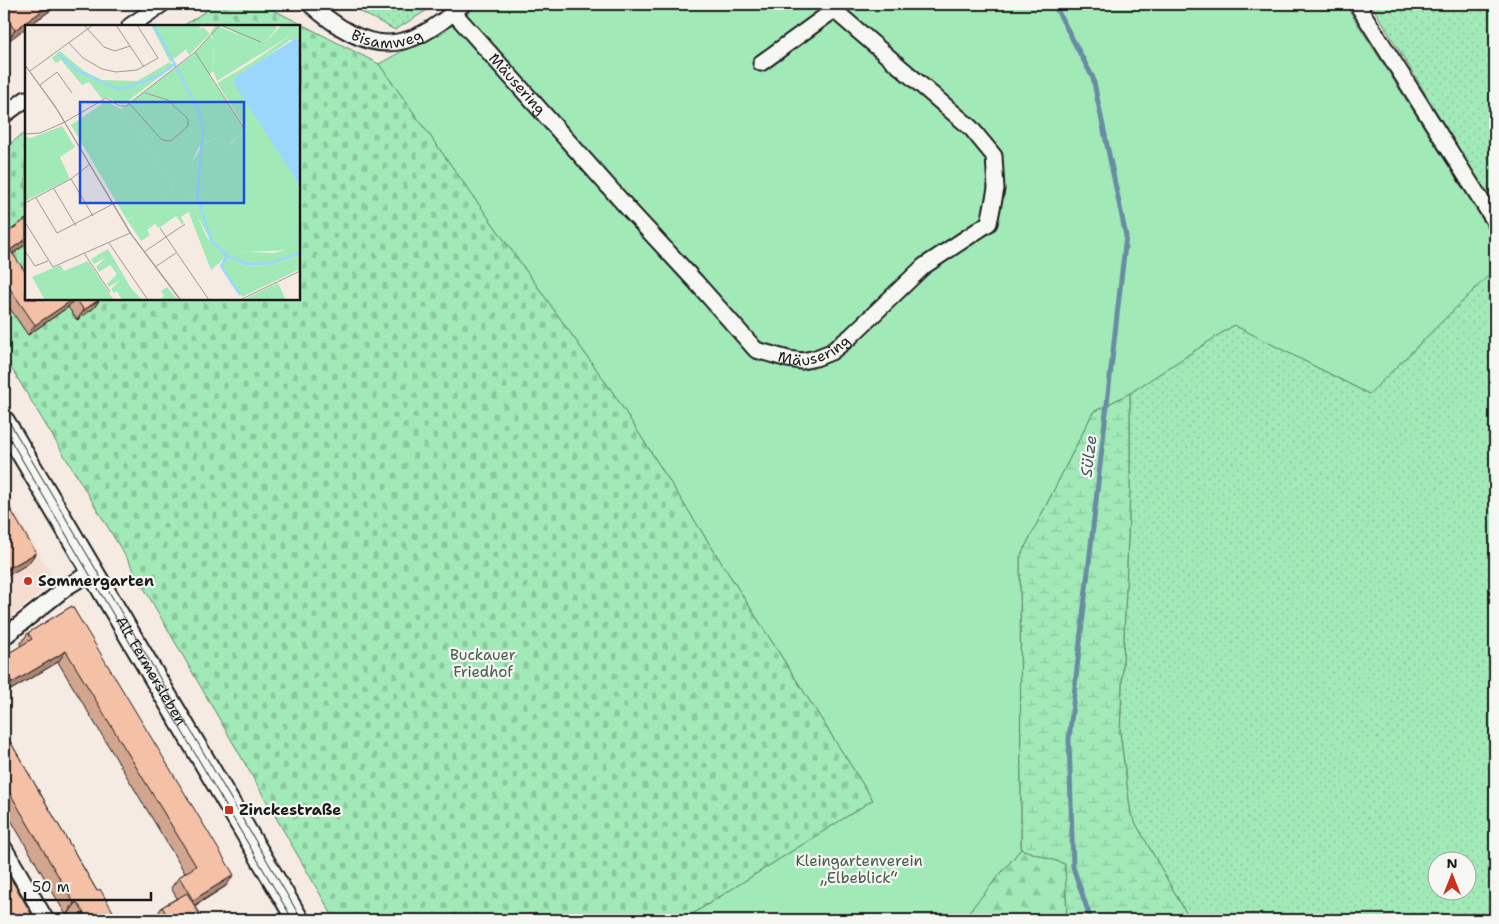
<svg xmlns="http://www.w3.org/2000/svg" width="1499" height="924" font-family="'Shantell Sans',sans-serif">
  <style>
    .built { fill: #f5ded1 }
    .grass { fill: url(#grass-dots); stroke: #5e836a; fill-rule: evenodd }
    .forest { fill: url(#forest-firs); stroke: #5e836a }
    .wetland { fill: url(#wetland-marsh); stroke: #5e836a }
    .cemetery { fill: url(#cemetery-stones); stroke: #5e836a }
    .green { fill: #a1eab8; stroke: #5e836a }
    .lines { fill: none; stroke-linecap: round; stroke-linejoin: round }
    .stream { stroke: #688ca2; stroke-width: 5 }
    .street-casing { stroke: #1c1c1c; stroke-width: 19 }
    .secondary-casing { stroke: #1c1c1c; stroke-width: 25 }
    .street { stroke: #f6f6f2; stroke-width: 15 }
    .secondary { stroke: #f6f6f2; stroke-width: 21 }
    .tram { stroke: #1c1c1c; stroke-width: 1 }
    .wall { fill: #d2a58f; stroke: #1c1c1c }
    .shaded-wall { fill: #ab8674; stroke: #1c1c1c }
    .building { fill: #f4c0a6; stroke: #1c1c1c }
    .poi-dot { fill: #c8321e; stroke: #f6f6f2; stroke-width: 2 }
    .labels { text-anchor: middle; stroke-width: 4.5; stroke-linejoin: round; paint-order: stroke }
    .street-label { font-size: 15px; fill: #1c1c1c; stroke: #f6f6f2 }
    .poi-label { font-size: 15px; font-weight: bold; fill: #1c1c1c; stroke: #f6f6f2; text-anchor: start }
    .park-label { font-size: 15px; fill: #445a4b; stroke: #f6f6f2 }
    .water-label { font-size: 16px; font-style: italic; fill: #42545f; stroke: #f6f6f2 }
    .inset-river { fill: none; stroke: #9bd7fc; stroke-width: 2.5 }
    .inset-road { fill: none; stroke: #9f9893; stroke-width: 1 }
    .view { fill: #1d4ed8; fill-opacity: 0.15; stroke: #1d4ed8; stroke-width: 2.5 }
    .inset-edge { fill: none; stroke: #1c1c1c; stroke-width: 2.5 }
  </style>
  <defs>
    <pattern id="grass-dots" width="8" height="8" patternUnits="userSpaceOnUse" patternTransform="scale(1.25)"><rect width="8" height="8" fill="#a1eab8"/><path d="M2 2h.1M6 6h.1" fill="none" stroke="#8ac89e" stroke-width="1.8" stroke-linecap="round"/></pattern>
    <pattern id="forest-firs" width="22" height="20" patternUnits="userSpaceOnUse" patternTransform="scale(1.25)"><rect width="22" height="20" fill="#a1eab8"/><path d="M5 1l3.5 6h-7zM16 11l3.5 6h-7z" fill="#8ac89e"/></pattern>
    <pattern id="wetland-marsh" width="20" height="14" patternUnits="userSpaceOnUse" patternTransform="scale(1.25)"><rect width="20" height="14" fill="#a1eab8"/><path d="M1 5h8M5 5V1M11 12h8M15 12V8" fill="none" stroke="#8ac89e"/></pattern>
    <pattern id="cemetery-stones" width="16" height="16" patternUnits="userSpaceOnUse" patternTransform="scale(1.25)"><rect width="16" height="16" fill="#a1eab8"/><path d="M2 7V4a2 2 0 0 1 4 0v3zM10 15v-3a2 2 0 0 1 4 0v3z" fill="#8ac89e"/></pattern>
  </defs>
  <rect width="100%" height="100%" fill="#f6ebe3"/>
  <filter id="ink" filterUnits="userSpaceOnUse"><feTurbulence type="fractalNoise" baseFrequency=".02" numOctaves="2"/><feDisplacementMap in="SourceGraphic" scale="10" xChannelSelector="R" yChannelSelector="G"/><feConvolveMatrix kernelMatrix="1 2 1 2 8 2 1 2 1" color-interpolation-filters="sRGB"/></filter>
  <g filter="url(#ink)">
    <path class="built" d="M4,493L55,581L4,623Z"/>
    <g class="grass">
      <path d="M346,4H437L395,30Z"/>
      <path d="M1371,4H1495V208Z"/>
      <path d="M1495,269V920H1190L1131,815L1120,733L1130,489V393L1234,325L1369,394ZM1436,862H1466V892H1436Z"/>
    </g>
    <path class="forest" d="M1021,849L1065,864L1067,920H962Z"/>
    <path class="wetland" d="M1130,393V489L1120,733L1131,815L1190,920H1067L1065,864L1021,849L1020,557L1093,412Z"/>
    <path class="cemetery" d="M216,4H262L379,64L614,394L873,800L683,920H335L129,562L4,356V148L26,132V299H299V26H183Z"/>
    <path class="green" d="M481,4H1345L1495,239V269L1369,394L1234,325L1130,393L1093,412L1020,557L1021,849L962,920H683L873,800L614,394L379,64L458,20Z"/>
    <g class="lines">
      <path class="stream" d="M1054,4L1093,78L1126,236L1069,739L1073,867L1091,920"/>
      <defs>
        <g id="street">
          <path id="s1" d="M310,4C368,55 405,57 463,4"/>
          <path d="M1357,4L1495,222"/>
          <path id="s2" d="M454,13L633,214L695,281L756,350L788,359L802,361L816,358L831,352L850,337L924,266L989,223L996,189L994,156L971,128L827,4"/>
          <path d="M130,26L162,4"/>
          <path d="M761,63L834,10"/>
          <path d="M4,115L26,99"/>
          <path d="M4,637L68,586L93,571"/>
          <path d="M4,848L46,920"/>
        </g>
        <g id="secondary">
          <path id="s3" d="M4,422L298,920"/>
        </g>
      </defs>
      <use href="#street" class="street-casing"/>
      <use href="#secondary" class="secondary-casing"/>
      <use href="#street" class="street"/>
      <use href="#secondary" class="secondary"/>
      <g class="tram">
        <path d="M4,413L302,920"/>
        <path d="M4,429L293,920"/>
      </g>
    </g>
    <g class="wall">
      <path d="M4,4H60L28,26H26L7,42L4,38Z"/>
      <path d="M26,219V244L13,254L26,299H100L94,308L77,320L68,307L28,335L4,300V227L7,233Z"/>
      <path d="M72,606L226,886L195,906L203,920H157L155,918L162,907L177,898L171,888L179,877L185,873L58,662L4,694V656L21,646L20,644L28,633Z"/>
      <path d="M4,731L97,891L118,920H73L69,913L66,915L4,808Z"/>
    </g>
    <g class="shaded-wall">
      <path d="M52,4H60L28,26H26V28L7,42L15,30Z"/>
      <path d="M26,239V244L4,260L10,250Z"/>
      <path d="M74,299H75L68,307L28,335L35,325Z"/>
      <path d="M100,299L94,308L77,320L84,310Z"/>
      <path d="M36,553L28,564L4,578V571Z"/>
      <path d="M66,651L58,662L4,694L12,683Z"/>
      <path d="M234,875L226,886L185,911L193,900Z"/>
      <path d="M77,902L69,913L66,915L74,903Z"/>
    </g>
    <g class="building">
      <path d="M4,4H52L15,30L4,15Z"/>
      <path d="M26,219V239L10,250L26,273V299H74L35,325L4,280V227L7,233Z"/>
      <path d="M76,299H100L84,310Z"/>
      <path d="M4,498L36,553L4,571Z"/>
      <path d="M72,606L234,875L193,900L179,877L196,866L66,651L12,683L4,668V656L32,639L28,633Z"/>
      <path d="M4,731L97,891L100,889L118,920H88L77,902L74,903L4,783Z"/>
      <path d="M4,867L35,920H4Z"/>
      <path d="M187,893L203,920H170L162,907Z"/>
    </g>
  </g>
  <g class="poi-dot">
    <circle cx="28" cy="581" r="5"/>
    <rect x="224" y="805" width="10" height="10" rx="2.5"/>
  </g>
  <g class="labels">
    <g class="street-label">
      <text dy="5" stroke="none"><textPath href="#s1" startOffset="88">Bisamweg</textPath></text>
      <text dy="5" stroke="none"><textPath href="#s2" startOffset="95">Mäusering</textPath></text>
      <text dy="5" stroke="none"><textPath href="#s2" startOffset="514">Mäusering</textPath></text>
      <text dy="5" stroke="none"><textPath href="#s3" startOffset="289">Alt Fermersleben</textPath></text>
    </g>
    <g class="poi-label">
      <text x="38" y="586">Sommergarten</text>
      <text x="239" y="815">Zinckestraße</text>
    </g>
    <g class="park-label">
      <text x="483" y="660">Buckauer<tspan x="483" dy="17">Friedhof</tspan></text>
      <text x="859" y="866">Kleingartenverein<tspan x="859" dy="17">„Elbeblick“</tspan></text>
    </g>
    <g class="water-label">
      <text transform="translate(1088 456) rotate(-83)" y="6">Sülze</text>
    </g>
  </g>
  <g transform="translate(25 25)">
    <rect width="275" height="275" fill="#f6ebe3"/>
    <path d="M126,0H176L174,5L178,11L145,37L148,41L98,80L82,72L77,74L64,57L57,60L36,35L31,38L27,33L35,26L59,46L77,55L112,56L145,37ZM191,0L223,14L240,17L257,0H275V15H265L208,56L275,161V222L269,225L211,227L178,166L177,157L178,120L190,113L205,120L221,104L192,58L226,38L266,10L192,56L188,46L189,15L185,8ZM83,224L106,263L117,275H97L92,266L89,268L86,264L95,255L84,262L82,259L92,249L85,240L74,247L71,242L81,232L69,239L66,234ZM253,258L261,275H221L222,273Z" fill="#a1eab8"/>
    <path d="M166,170L171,172L172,191L181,211L200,233L186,245L160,178Z" fill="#a1eab8"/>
    <path d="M178,120V166L211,226L248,228L275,222V231L247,240L221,241L200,233L188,220L172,191L171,172L166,170V138Z" fill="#a1eab8"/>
    <path d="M81,76L96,84L150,164L102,195L46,100Z" fill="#a1eab8"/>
    <path d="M195,0H248L252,3L240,17L216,33L211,21L223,14ZM178,2L185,9L164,30L160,23L177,11L174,5ZM185,11L189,15L188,46L184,50L220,105L204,120L190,113L174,122L166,138V170L160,178L165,186L156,192L159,198L157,199L151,191L134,203L130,199L122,205L125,210L116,216L102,195L150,164L96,84L166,31ZM37,101L50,122L35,132L45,154L0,176V112L6,113ZM275,231V244L217,272L196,239L200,233L221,241L247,240ZM63,236L89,275H20L7,252L35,240L39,246ZM142,262L153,275H134L139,271L136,266Z" fill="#a1eab8"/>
    <path d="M271,13L275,15V161L208,57L212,51Z" fill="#9bd7fc"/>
    <path class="inset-river" d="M129,0L174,86L178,103L172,172L187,217L202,231L222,239L246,238L275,228M34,30L53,46L95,65L134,51L151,38M202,231L196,241L215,270"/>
    <path class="inset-road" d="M59,0L79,22L90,26L105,21M91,0L119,42M195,0L236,17M44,18L58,33L77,44L91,47L112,45L133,33L112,0M170,27L219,103M0,40L33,86L105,208L155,275M0,40L30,81L107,210L156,275M5,46L68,0M15,60L32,47L47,68M104,78L137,115L146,116L163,101V94L143,75L120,68M40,97L81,73L95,81H101L170,27L195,0M0,109L15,108L40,97M46,154L68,191M29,164L51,201M11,173L32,208L88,179M0,178L46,154L65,139M0,197L28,242L105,208M135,203L184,275M84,218L123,275M0,226L10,241L23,236M119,227L160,199M59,228L85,267M130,242L151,228M215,275L275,246"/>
    <path class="view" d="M55,77H219V178H55Z"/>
    <rect width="275" height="275" class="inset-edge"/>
  </g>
  <rect width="1499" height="924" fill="none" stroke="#f6f6f2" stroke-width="20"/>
  <rect x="10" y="10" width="1479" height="904" fill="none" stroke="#1c1c1c" stroke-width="2" filter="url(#ink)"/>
  <g transform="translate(1452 876)"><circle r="24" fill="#f6f6f2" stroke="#9f9f9c"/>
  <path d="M0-4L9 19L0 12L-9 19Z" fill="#c8321e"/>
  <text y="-8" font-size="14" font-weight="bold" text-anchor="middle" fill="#1c1c1c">N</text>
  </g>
  <path d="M25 892v8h126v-8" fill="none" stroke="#1c1c1c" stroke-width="2.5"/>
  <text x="32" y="892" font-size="15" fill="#1c1c1c" stroke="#f6f6f2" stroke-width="4" paint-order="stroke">50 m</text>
</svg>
